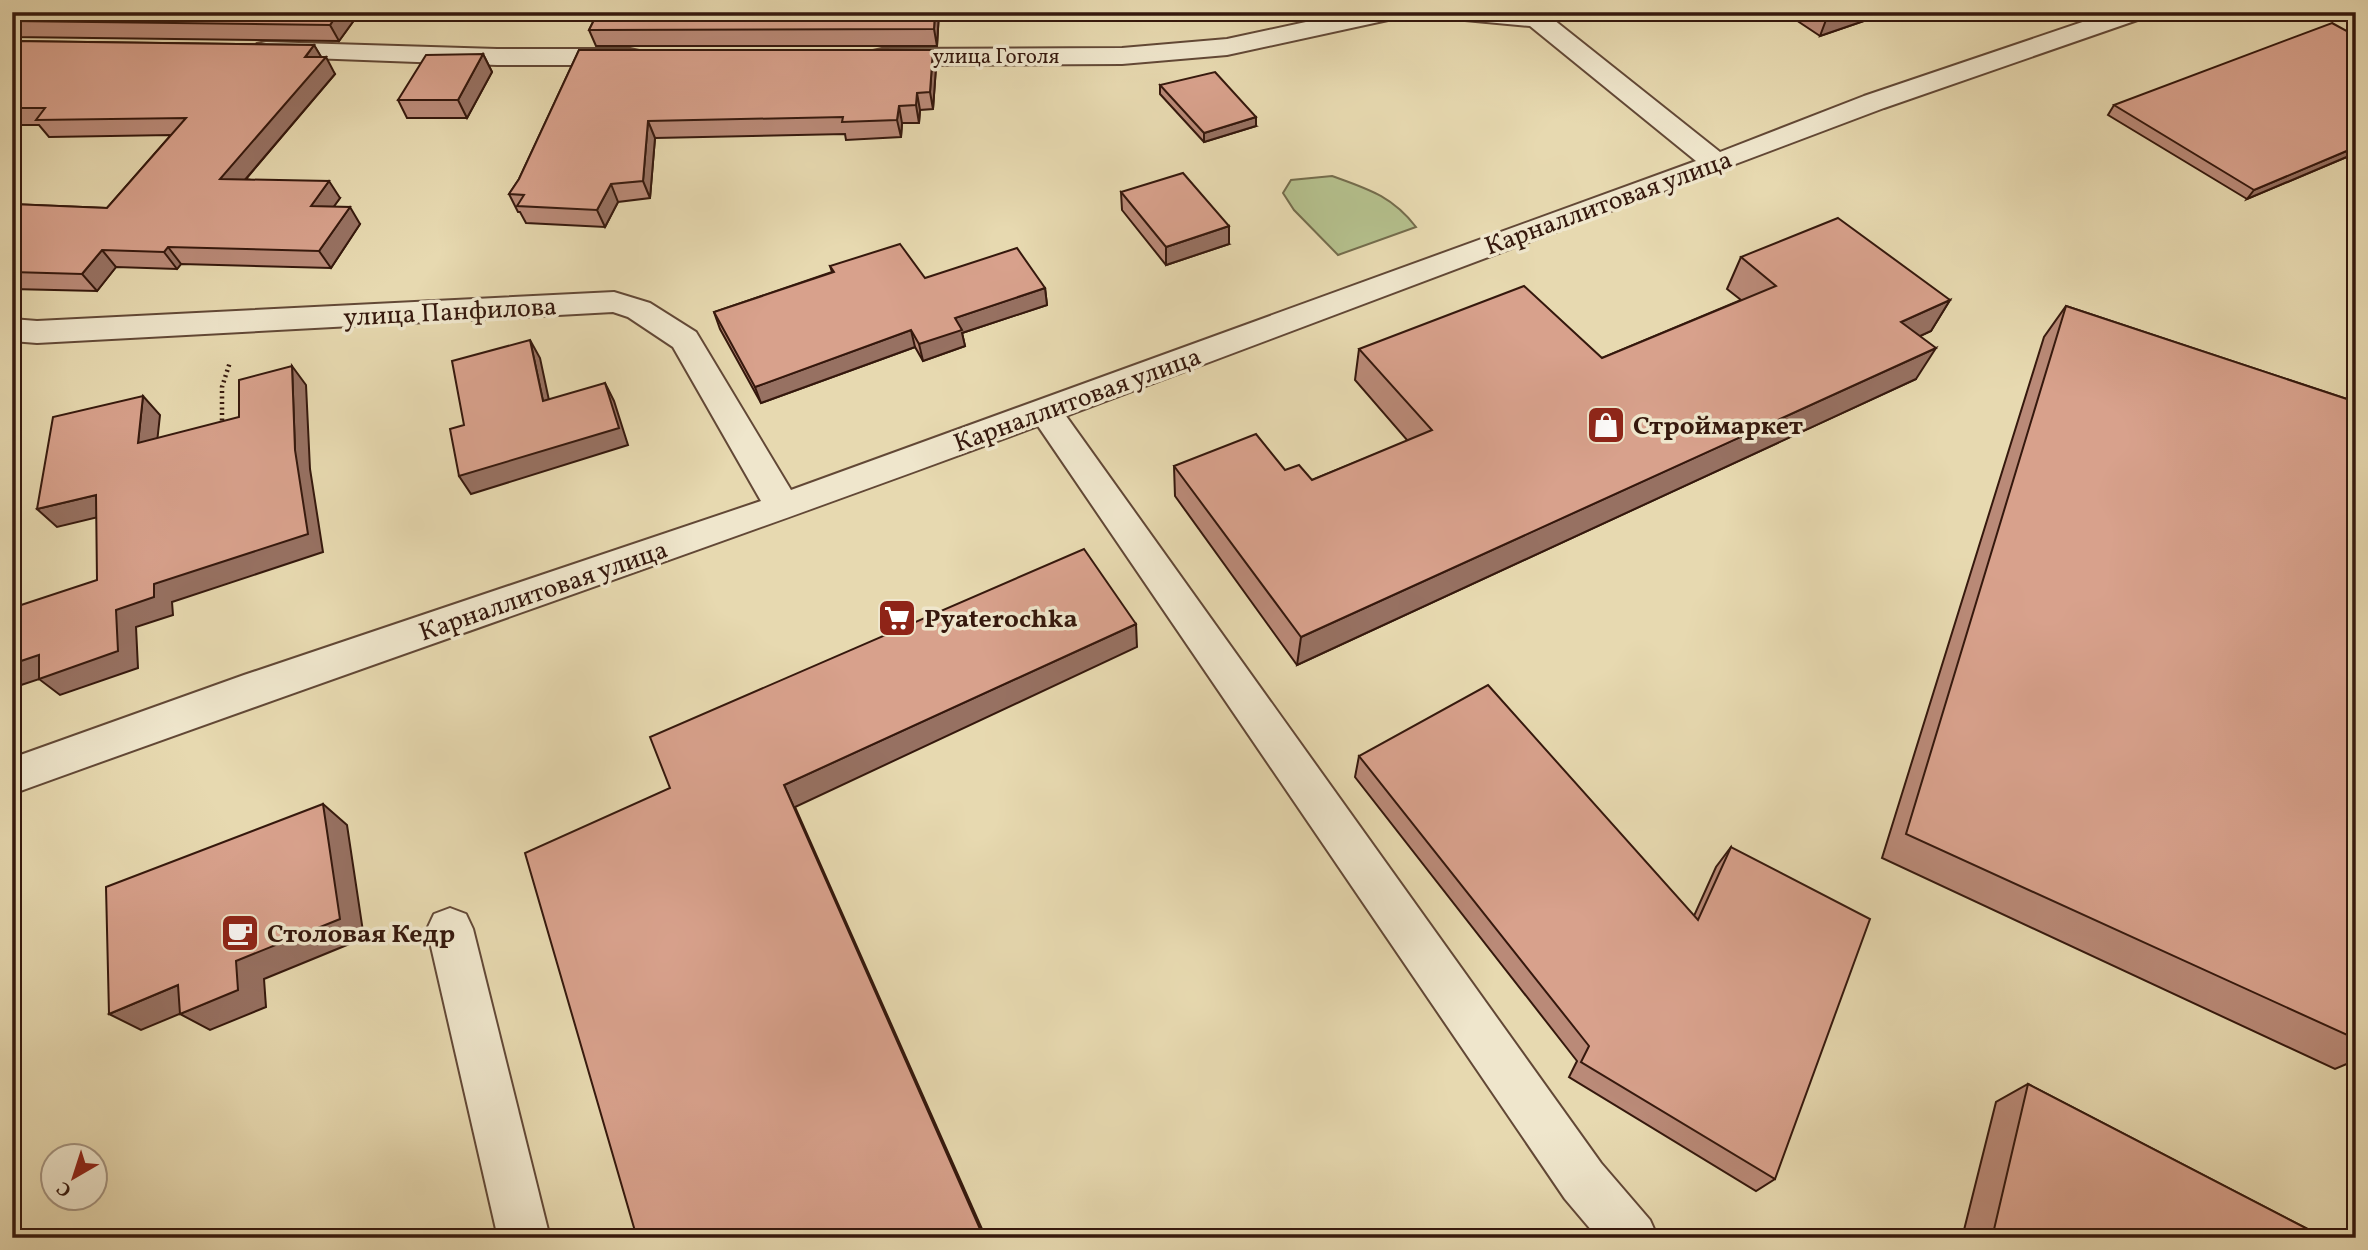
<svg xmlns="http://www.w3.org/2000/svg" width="2368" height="1250" font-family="Vollkorn,serif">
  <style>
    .green { fill: #b4bf8c; stroke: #746c4c; stroke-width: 2 }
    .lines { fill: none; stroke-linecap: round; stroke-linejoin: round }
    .minor-casing { stroke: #624836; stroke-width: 4 }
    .path { stroke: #35180d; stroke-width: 4.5; stroke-dasharray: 2 3.5; stroke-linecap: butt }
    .minor { fill: #efe6cc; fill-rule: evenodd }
    .wall { fill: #ba8a78; stroke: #35180d; stroke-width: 2 }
    .shaded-wall { fill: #977162; stroke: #35180d; stroke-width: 2 }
    .building { fill: #d8a18c; stroke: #35180d; stroke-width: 2 }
    .labels { text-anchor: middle; stroke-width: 7; stroke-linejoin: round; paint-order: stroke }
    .far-street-label { font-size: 21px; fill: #35180d; stroke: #efe6cc }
    .street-label { font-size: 26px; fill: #35180d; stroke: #efe6cc }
    .poi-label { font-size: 26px; font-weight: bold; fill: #35180d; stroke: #efe6cc; text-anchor: start }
  </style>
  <rect width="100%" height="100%" fill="#e7d9b0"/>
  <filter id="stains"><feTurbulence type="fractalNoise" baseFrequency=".00286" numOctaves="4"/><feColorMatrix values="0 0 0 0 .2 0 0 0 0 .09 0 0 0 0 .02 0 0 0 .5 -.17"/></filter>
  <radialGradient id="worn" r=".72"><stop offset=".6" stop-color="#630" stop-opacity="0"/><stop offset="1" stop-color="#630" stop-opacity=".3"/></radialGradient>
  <path class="green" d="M1332,176C1368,189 1392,196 1416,227L1338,255L1294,210L1283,193L1291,180Z"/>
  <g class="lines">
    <defs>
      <g id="minor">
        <path d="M1352,12H1400L1397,17L1388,20L1227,55L1122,64L882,65L873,63L869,57L873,51L882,49L1122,48L1227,39Z"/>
        <path d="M1453,12H1544L1720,152L1864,96L2112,12H2149L2146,17L1884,108L1066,416L1601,1163L1650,1220L1658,1238H1598L1565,1199L1038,426C697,553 354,670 12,794V758L244,675L761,501L673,347L628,317L613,312L37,343L12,341V319L37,321L614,292L650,303L696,332L791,490L1696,161L1530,26L1465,20L1456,17Z"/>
        <path d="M266,42L497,49H630L639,51L643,57L639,63L630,65H497L257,56L253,50L257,44Z"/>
        <path d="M450,908L466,914L473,929L550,1238H498L427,929L434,914Z"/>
      </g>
    </defs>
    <use href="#minor" class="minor-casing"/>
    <path class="path" d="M222,426V387L230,362"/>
    <use href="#minor" class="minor"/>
  </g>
  <g class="wall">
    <path d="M12,12H360L339,41L12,37Z"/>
    <path d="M598,12H939L937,46H596L589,30Z"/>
    <path d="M1784,12H1890L1820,36Z"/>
    <path d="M12,41L314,45L321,57L335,74L246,179L340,198L334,206L360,224L331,268L181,264L177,269L116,267L97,291L12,289V204L107,208L171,135L49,137L39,125H12Z"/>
    <path d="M579,50H933L936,67L933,109L920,110L919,123H902L901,137L846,140L845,134L655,138L650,198L618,202L605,227L526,223L520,212H518L509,194L519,179Z"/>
    <path d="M483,54L492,72L467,118H407L398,100Z"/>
    <path d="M1160,85L1256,126L1204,142L1160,94Z"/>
    <path d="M2114,105L2356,153L2247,199L2108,115Z"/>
    <path d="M1121,192L1229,244L1166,265L1122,210Z"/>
    <path d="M1741,257L1950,300L1931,331L1920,336L1916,379L1297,665L1175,496L1174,466L1285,470L1312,480L1408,441L1355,380L1359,349L1602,358L1741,300L1727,289Z"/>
    <path d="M830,266L925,278L1045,288L1047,305L962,333L965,346L923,361L915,347L761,403L720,329L714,312L832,272Z"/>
    <path d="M2066,306L2356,402V1060L2335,1069L1882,858L2044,337Z"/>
    <path d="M1359,756L1694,916L1716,867L1731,847L1775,1179L1756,1191L1569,1077L1577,1061L1355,777Z"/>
    <path d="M2028,1084L2325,1238H1962L1996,1102Z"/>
  </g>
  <g class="shaded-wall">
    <path d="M339,12H360L339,41L330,25Z"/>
    <path d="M935,12H939L937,46L934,29Z"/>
    <path d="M1849,12H1890L1820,36L1826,20Z"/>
    <path d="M314,45L323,60L326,57L335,74L232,195L220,179Z"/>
    <path d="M933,50L936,67L933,109L930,92Z"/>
    <path d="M483,54L492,72L467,118L458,100Z"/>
    <path d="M917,93L920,110L919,123L916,105Z"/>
    <path d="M899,106L902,123L901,137L897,120Z"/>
    <path d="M1256,117V126L1204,142V133Z"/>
    <path d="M648,121L655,138L650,198L643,181Z"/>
    <path d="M2356,147V153L2247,199L2254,190Z"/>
    <path d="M329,181L340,198L322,223L311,206Z"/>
    <path d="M611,184L618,202L605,227L597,210Z"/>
    <path d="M350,207L360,224L331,268L319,251Z"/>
    <path d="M1229,226V244L1166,265V247Z"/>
    <path d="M168,247L181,264L177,269L164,252Z"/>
    <path d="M102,250L116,267L97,291L82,274Z"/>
    <path d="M1045,288L1047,305L962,333L965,346L923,361L919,344L955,318Z"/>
    <path d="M1950,300L1931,331L1883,353L1901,322Z"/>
    <path d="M911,330L915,347L761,403L755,387Z"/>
    <path d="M530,340L540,358L553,419L543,401Z"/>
    <path d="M1936,348L1916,379L1297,665L1301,637Z"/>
    <path d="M292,366L306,385L310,469L323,552L172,602L173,615L136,627L138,668L60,695L39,679L12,688V664L116,610L154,584L295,450Z"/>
    <path d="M605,383L614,401L628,445L471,494L459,476Z"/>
    <path d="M143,396L160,415L155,461L138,443Z"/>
    <path d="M96,495L115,513L57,527L37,509Z"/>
    <path d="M1136,624L1137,647L795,807L986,1238H984L784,785Z"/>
    <path d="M323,804L347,825L364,938L264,979L266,1007L210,1030L180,1014L236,961Z"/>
    <path d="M178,985L208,1002L141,1030L109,1014Z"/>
  </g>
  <g class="building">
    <path d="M12,12H339L330,25L12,21Z"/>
    <path d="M598,12H935L934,29L589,30Z"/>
    <path d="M1815,12H1849L1826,20Z"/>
    <path d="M2332,23L2356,36V147L2254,190L2114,105Z"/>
    <path d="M12,41L314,45L305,57H326L220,179L329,181L311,206L350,207L319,251L168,247L164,252L102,250L82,274L12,272V204L107,208L186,118L36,120L45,108H12Z"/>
    <path d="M579,50H933L930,92L917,93L916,105L899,106L897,120L842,122L843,117L648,121L643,181L611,184L597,210L517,206L524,195L509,194L519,179Z"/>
    <path d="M483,54L458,100H398L426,55Z"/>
    <path d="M1215,72L1256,117L1204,133L1160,85Z"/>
    <path d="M1183,173L1229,226L1166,247L1121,192Z"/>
    <path d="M1838,218L1950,300L1901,322L1936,348L1301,637L1174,466L1256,434L1285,470L1299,465L1312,480L1432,430L1359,349L1524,286L1602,358L1776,286L1741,257Z"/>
    <path d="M900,244L925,278L1017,248L1045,288L955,318L962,330L919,344L911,330L755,387L714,312L834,272L830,266Z"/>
    <path d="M2066,306L2356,402V1039L1906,834Z"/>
    <path d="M530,340L543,401L605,383L619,428L459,476L450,429L464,425L452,361Z"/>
    <path d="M292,366L295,450L308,534L154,584V597L116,610L118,651L39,679V655L12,664V608L97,580L96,495L37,509L53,417L143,396L138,443L239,417V380Z"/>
    <path d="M1084,549L1136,624L784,785L984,1238H637L525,853L670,788L650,737Z"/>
    <path d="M1488,685L1698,920L1731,847L1870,919L1775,1179L1581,1062L1589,1046L1359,756Z"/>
    <path d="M323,804L340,919L236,961L238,990L180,1014L178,985L109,1014L106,887Z"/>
    <path d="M2028,1084L2325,1238H1992Z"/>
  </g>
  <defs>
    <symbol id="shop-square" viewBox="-11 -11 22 22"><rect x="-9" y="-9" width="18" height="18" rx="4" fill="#8f2418" stroke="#efe6cc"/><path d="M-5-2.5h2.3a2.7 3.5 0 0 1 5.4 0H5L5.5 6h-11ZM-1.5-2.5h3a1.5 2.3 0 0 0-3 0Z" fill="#fff"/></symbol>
    <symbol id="supermarket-square" viewBox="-11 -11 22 22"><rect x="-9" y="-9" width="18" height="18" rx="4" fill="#8f2418" stroke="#efe6cc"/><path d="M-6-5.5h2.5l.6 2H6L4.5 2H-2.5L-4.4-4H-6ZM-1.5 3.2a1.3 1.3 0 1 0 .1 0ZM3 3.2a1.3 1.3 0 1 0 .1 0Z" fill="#fff"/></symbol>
    <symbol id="cafe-square" viewBox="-11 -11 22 22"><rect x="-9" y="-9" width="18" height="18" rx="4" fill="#8f2418" stroke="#efe6cc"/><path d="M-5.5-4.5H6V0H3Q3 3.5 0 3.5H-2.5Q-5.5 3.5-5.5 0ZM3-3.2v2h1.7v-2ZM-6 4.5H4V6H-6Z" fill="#fff"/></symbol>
  </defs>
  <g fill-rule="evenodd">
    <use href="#shop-square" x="1584" y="403" width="44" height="44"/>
    <use href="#supermarket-square" x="875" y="596" width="44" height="44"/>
    <use href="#cafe-square" x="218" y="911" width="44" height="44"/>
  </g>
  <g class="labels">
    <g class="far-street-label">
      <text x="996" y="63">улица Гоголя</text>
    </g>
    <g class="street-label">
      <text transform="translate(1608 202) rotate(-20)" y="9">Карналлитовая улица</text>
      <text transform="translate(450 311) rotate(-3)" y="9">улица Панфилова</text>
      <text transform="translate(1077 399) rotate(-20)" y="9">Карналлитовая улица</text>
      <text transform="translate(543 590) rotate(-19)" y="9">Карналлитовая улица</text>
    </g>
    <g class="poi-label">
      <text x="1633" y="434">Строймаркет</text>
      <text x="924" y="627">Pyaterochka</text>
      <text x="267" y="942">Столовая Кедр</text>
    </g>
  </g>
  <rect width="2368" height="1250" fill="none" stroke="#e7d9b0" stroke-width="42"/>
  <rect x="14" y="14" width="2340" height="1222" fill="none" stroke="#35180d" stroke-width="3.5"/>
  <rect x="21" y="21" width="2326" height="1208" fill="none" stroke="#35180d" stroke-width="2"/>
  <g transform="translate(74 1177) rotate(219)"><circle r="33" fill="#efe6cc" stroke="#a59480" stroke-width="2"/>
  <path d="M0-5L12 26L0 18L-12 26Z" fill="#8f2418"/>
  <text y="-10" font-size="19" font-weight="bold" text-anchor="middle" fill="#35180d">С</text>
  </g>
  <rect width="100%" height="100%" filter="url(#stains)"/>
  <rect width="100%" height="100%" fill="url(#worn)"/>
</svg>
